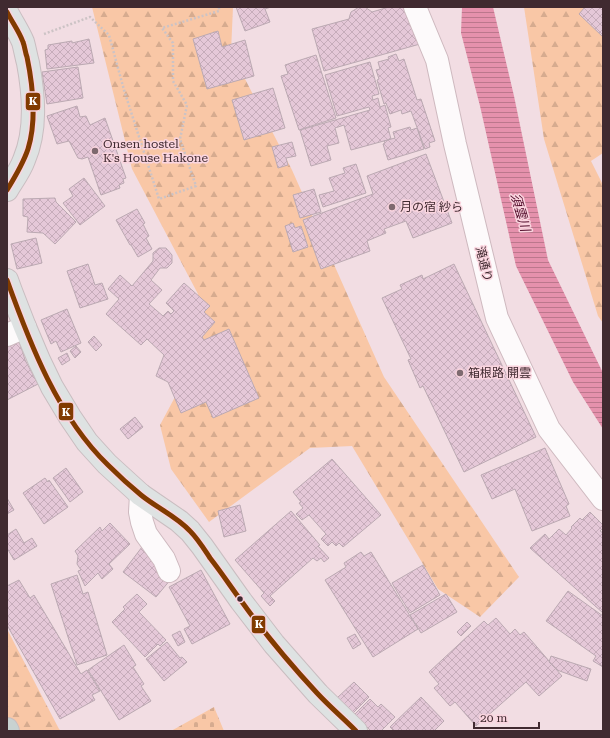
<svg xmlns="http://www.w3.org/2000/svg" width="610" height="738" font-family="'Roboto Serif','Noto Sans JP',serif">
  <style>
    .forest { fill: url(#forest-firs) }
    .cemetery { fill: url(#cemetery-stones) }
    .water { fill: url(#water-rules) }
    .building { fill: url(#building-cross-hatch); stroke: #bba9b2 }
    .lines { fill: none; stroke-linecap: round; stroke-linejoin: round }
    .minor-casing { stroke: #ceb9bf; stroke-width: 24 }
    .major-casing { stroke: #c9bdc0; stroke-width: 24 }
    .highway-casing { stroke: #c9bdc0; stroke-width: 24 }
    .path { stroke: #ccc3c5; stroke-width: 2.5; stroke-dasharray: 2 2; stroke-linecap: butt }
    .minor { stroke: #fdfafb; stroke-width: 22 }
    .major { stroke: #dee2e2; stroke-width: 22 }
    .highway { stroke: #c8d2d1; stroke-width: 22 }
    .bus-1-casing { stroke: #fad5df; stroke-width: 8 }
    .bus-1 { stroke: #813b00; stroke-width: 5 }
    .poi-dot { fill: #7e696f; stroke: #fad5df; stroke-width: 1.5 }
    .bus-dot { fill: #402a30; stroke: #fad5df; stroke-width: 1.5 }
    .labels { text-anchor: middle; stroke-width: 3; stroke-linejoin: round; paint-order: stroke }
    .poi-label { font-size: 12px; fill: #402a30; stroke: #fad5df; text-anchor: start }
    .street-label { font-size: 12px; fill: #402a30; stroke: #fad5df }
    .water-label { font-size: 13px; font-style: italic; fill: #4f0726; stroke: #fad5df }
    .line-badge { stroke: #fad5df; stroke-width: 1.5 }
    .badge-label { font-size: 11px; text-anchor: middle; font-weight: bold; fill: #fff }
  </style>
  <defs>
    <pattern id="forest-firs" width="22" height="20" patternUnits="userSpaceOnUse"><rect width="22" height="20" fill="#f9c7a6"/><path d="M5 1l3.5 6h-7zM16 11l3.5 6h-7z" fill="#d6ab8f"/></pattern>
    <pattern id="cemetery-stones" width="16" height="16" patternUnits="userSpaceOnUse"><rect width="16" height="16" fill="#f9c7a6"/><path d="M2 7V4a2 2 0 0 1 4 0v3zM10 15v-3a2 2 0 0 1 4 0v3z" fill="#d6ab8f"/></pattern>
    <pattern id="water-rules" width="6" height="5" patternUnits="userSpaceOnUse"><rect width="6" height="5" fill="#e591ac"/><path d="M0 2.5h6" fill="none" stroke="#bb778c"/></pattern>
    <pattern id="building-cross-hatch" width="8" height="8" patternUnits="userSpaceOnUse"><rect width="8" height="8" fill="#e5c8d8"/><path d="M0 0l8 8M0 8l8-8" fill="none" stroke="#c6acba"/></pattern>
  </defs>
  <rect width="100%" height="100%" fill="#f2dde3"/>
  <g class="forest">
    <path d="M92,7H233L231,52L292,170L384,377L519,577L480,617L438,589L352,446L310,448L209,522L171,469L160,425L198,354V294L132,169Z"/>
    <path d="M524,7H603V153L591,161L603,185V323L598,316L544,139Z"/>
    <path d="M7,629L59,729L61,731H7Z"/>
  </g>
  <path class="cemetery" d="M214,707L224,731H171Z"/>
  <path class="water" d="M462,7H493L514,96L548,260L603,373V429L573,382L516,266L480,106L461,33Z"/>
  <g class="building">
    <path d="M236,7H271L265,9L270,22L245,31Z"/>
    <path d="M359,7H365L372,12L389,7H408L420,44L324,71L312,29L349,19L350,15L351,12Z"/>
    <path d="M585,7H603V37L579,14Z"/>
    <path d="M218,31L222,47L245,40L254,76L207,89L193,39Z"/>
    <path d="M89,39L94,63L47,69L45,50L48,49V45L72,41V43Z"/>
    <path d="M396,54L399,61L404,59L417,100L421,99L435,141L429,143L430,147L425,149L411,111L402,114L401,110L390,114L386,103L384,104L377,80L379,79L376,70L380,69L378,62L389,59L388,57Z"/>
    <path d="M316,55L336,118L299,130L281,76L288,74L285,65Z"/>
    <path d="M370,62L379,94L372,96L373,100L378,98L380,107L385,105L391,127L388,128L391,139L351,150L344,125L335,128L339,143L327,146L331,160L311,166L300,130L370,110L369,107L337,116L325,75Z"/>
    <path d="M78,67L83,98L47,104L42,72Z"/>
    <path d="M273,88L285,128L244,140L232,100Z"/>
    <path d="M77,106L80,117L86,116L90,125L105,118L126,178L123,179L124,183L119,185L120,188L101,195L88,157L82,159L78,158L69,141L57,144L47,116Z"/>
    <path d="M410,127L411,130L417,128L424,149L388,160L383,144L385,143L384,141L395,138L393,132Z"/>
    <path d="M292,142L296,156L286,158L288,165L278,168L272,147Z"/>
    <path d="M426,154L452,223L413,238L406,221L384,229L386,233L367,241L370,251L321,269L303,220L373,194L367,176Z"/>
    <path d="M356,164L366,193L323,207L319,195L334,191L329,178L345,173L343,168Z"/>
    <path d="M84,178L105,206L80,225L63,203L73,196L69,189Z"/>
    <path d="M314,189L321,212L300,218L293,195Z"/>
    <path d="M55,198L56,202L76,222L55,244L43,233L27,232L28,217L23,216V199Z"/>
    <path d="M137,209L145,223L143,224L149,236L146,238L152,249L138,257L131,245H130L116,220Z"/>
    <path d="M293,223L295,228L301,226L308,247L293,252L285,226Z"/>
    <path d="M36,238L42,263L17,269L11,244Z"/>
    <path d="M159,248H166L172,255V263L167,268H160L151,280L162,290L149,304L163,316L168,311L171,314L174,311L166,303L184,283L210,306L204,312L215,322L202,337L204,340L229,329L259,398L213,418L206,402L181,413L168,382L156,376L164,355L147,339L141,345L106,314L119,299L108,289L120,275L132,286L153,261V253Z"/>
    <path d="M88,264L95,285L102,283L108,299L80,308L67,271Z"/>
    <path d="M454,264L536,437L464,472L423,386L420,388L408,360L411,359L382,298L402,289L400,285L422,275L423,279Z"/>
    <path d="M67,309L81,343L61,352L56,341L51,344L41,320Z"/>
    <path d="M94,336L102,345L96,351L88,342Z"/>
    <path d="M19,340L25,360L38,384L7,400V347Z"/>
    <path d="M76,346L81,352L75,358L70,351Z"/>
    <path d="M67,353L70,360L62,365L58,358Z"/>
    <path d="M135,417L143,427L128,439L120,429Z"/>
    <path d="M545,448L569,504L566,506L570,516L532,531L515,489L492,499L481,475Z"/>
    <path d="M332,459L381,515L343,547L339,543L336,546L332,542L328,546L321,539L326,534L309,515L302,520L296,514L303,508L299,503L301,502L293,492Z"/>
    <path d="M66,468L83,492L70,502L53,478Z"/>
    <path d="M45,478L48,482L49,480L68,507L44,524L23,493Z"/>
    <path d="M7,498L14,510L7,514Z"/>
    <path d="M240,505L246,531L224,537L218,511Z"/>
    <path d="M291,511L320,545L318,546L329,558L324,562L321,558L317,561L313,558L270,596L275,601L270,606L261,596L264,593L235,560Z"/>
    <path d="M590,512L603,525V528L600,531L603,533V613L530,548L545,534L549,539L559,529L566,535L572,528L571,527L580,518L582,520Z"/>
    <path d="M110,523L130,544L109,564L113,569L102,579L98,573L85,586L78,571L81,570L77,564L78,556L75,551L100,527L102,531Z"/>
    <path d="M16,529L24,543L32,538L37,546L14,560L7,548V535Z"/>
    <path d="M142,547L160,561L156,567L171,579L156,597L123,572Z"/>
    <path d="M361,552L364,556L371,552L418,629L373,657L325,580L346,567L344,563Z"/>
    <path d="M423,565L440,595L410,613L392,583Z"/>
    <path d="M201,570L230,624L192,644L184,629L190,626L169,587Z"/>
    <path d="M77,575L83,594L88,592L107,655L77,665L51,584Z"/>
    <path d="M19,580L30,598L34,595L81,674L87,670L100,691L92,695L95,700L60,719L7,625V586Z"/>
    <path d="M568,591L603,616V667L593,661L596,656L546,621Z"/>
    <path d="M137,594L147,604L139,612L166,640L160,646L158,644L145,657L112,622L125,609L123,607Z"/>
    <path d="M446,594L457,612L421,633L410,615Z"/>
    <path d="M496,618L510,634L515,629L520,635L524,632L562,676L539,696L526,682L476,726L455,702L450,706L434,688L439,684L429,672L484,621L488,625Z"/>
    <path d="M467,622L471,626L461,636L457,632Z"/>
    <path d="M180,631L185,642L178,646L172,635Z"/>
    <path d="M355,634L361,644L353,649L347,638Z"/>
    <path d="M167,642L180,658L182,657L187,662L164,681L146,659Z"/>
    <path d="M124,645L136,665L133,667L144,684L141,686L151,701L119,720L88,670Z"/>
    <path d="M551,656L591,669L587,681L557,670L549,662Z"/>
    <path d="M354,682L369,697L353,713L337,698Z"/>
    <path d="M421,697L444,721L434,731H394L390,727Z"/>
    <path d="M370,699L378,707L381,704L395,717L381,731H371L354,715Z"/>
  </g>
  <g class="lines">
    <defs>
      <g id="minor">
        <path d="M415,7L437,60L455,144L497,318L549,429L603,499"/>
        <path d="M7,335L25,327"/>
        <path d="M141,495L140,512L142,522L146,534L164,559L169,571"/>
      </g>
      <g id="major">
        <path d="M7,12C12,22 19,32 23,42C25,49 26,56 28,63C34,95 37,130 24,160C20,171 13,180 7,190"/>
        <path d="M7,280L11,291L25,327L39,360L52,387L70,417L87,442L107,464L141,495L179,521L190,531L202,546L241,601L274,644L318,694L356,731"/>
      </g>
      <path id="highway" d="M7,729L8,731"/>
    </defs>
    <use href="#minor" class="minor-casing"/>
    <use href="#major" class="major-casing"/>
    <use href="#highway" class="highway-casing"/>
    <path class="path" d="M44,34L90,17L109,35L124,90L159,199L196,186L180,139L187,105L173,81V43L162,28L219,11V7"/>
    <use href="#minor" class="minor"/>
    <use href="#major" class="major"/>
    <use href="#highway" class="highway"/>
    <defs>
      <g id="bus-1">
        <path d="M7,12C12,22 19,31 23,42C25,47 25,52 27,57C33,86 37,120 28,149C23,164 15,177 7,190"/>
        <path d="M7,280C30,344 58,417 108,465C118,475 130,486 141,495C157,508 176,516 190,531C198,539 204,549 210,558C221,572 231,587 242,602C265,634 290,664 317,693C329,706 343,718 356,731"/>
      </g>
    </defs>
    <use href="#bus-1" class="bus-1-casing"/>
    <use href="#bus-1" class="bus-1"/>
  </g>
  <g class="poi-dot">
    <circle cx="95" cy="151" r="4"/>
    <circle cx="392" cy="207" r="4"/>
    <circle cx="460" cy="373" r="4"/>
  </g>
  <circle class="bus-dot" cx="240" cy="599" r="3.5"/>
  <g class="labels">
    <g class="poi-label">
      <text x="103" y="148">Onsen hostel<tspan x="103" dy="14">K's House Hakone</tspan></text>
      <text x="400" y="211">月の宿 紗ら</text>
      <text x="468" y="377">箱根路 開雲</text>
    </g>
    <g class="street-label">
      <text transform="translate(484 264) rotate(76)" y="4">滝通り</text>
    </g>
    <g class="water-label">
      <text transform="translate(521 212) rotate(74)" y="5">須雲川</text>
    </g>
  </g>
  <g class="line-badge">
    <rect x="25" y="92" width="16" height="19" rx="4" fill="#813b00"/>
    <rect x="58" y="402" width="16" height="19" rx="4" fill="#813b00"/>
    <rect x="251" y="615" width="15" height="19" rx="4" fill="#813b00"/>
  </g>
  <g class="badge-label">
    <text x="33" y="105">K</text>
    <text x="66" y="416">K</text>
    <text x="259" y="628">K</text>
  </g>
  <rect width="610" height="738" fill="none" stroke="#402a30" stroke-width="16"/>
  <path d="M474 722v6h65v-6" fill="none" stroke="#402a30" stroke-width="2"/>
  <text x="480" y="722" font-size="12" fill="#402a30" stroke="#fad5df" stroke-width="3" paint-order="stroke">20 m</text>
</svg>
